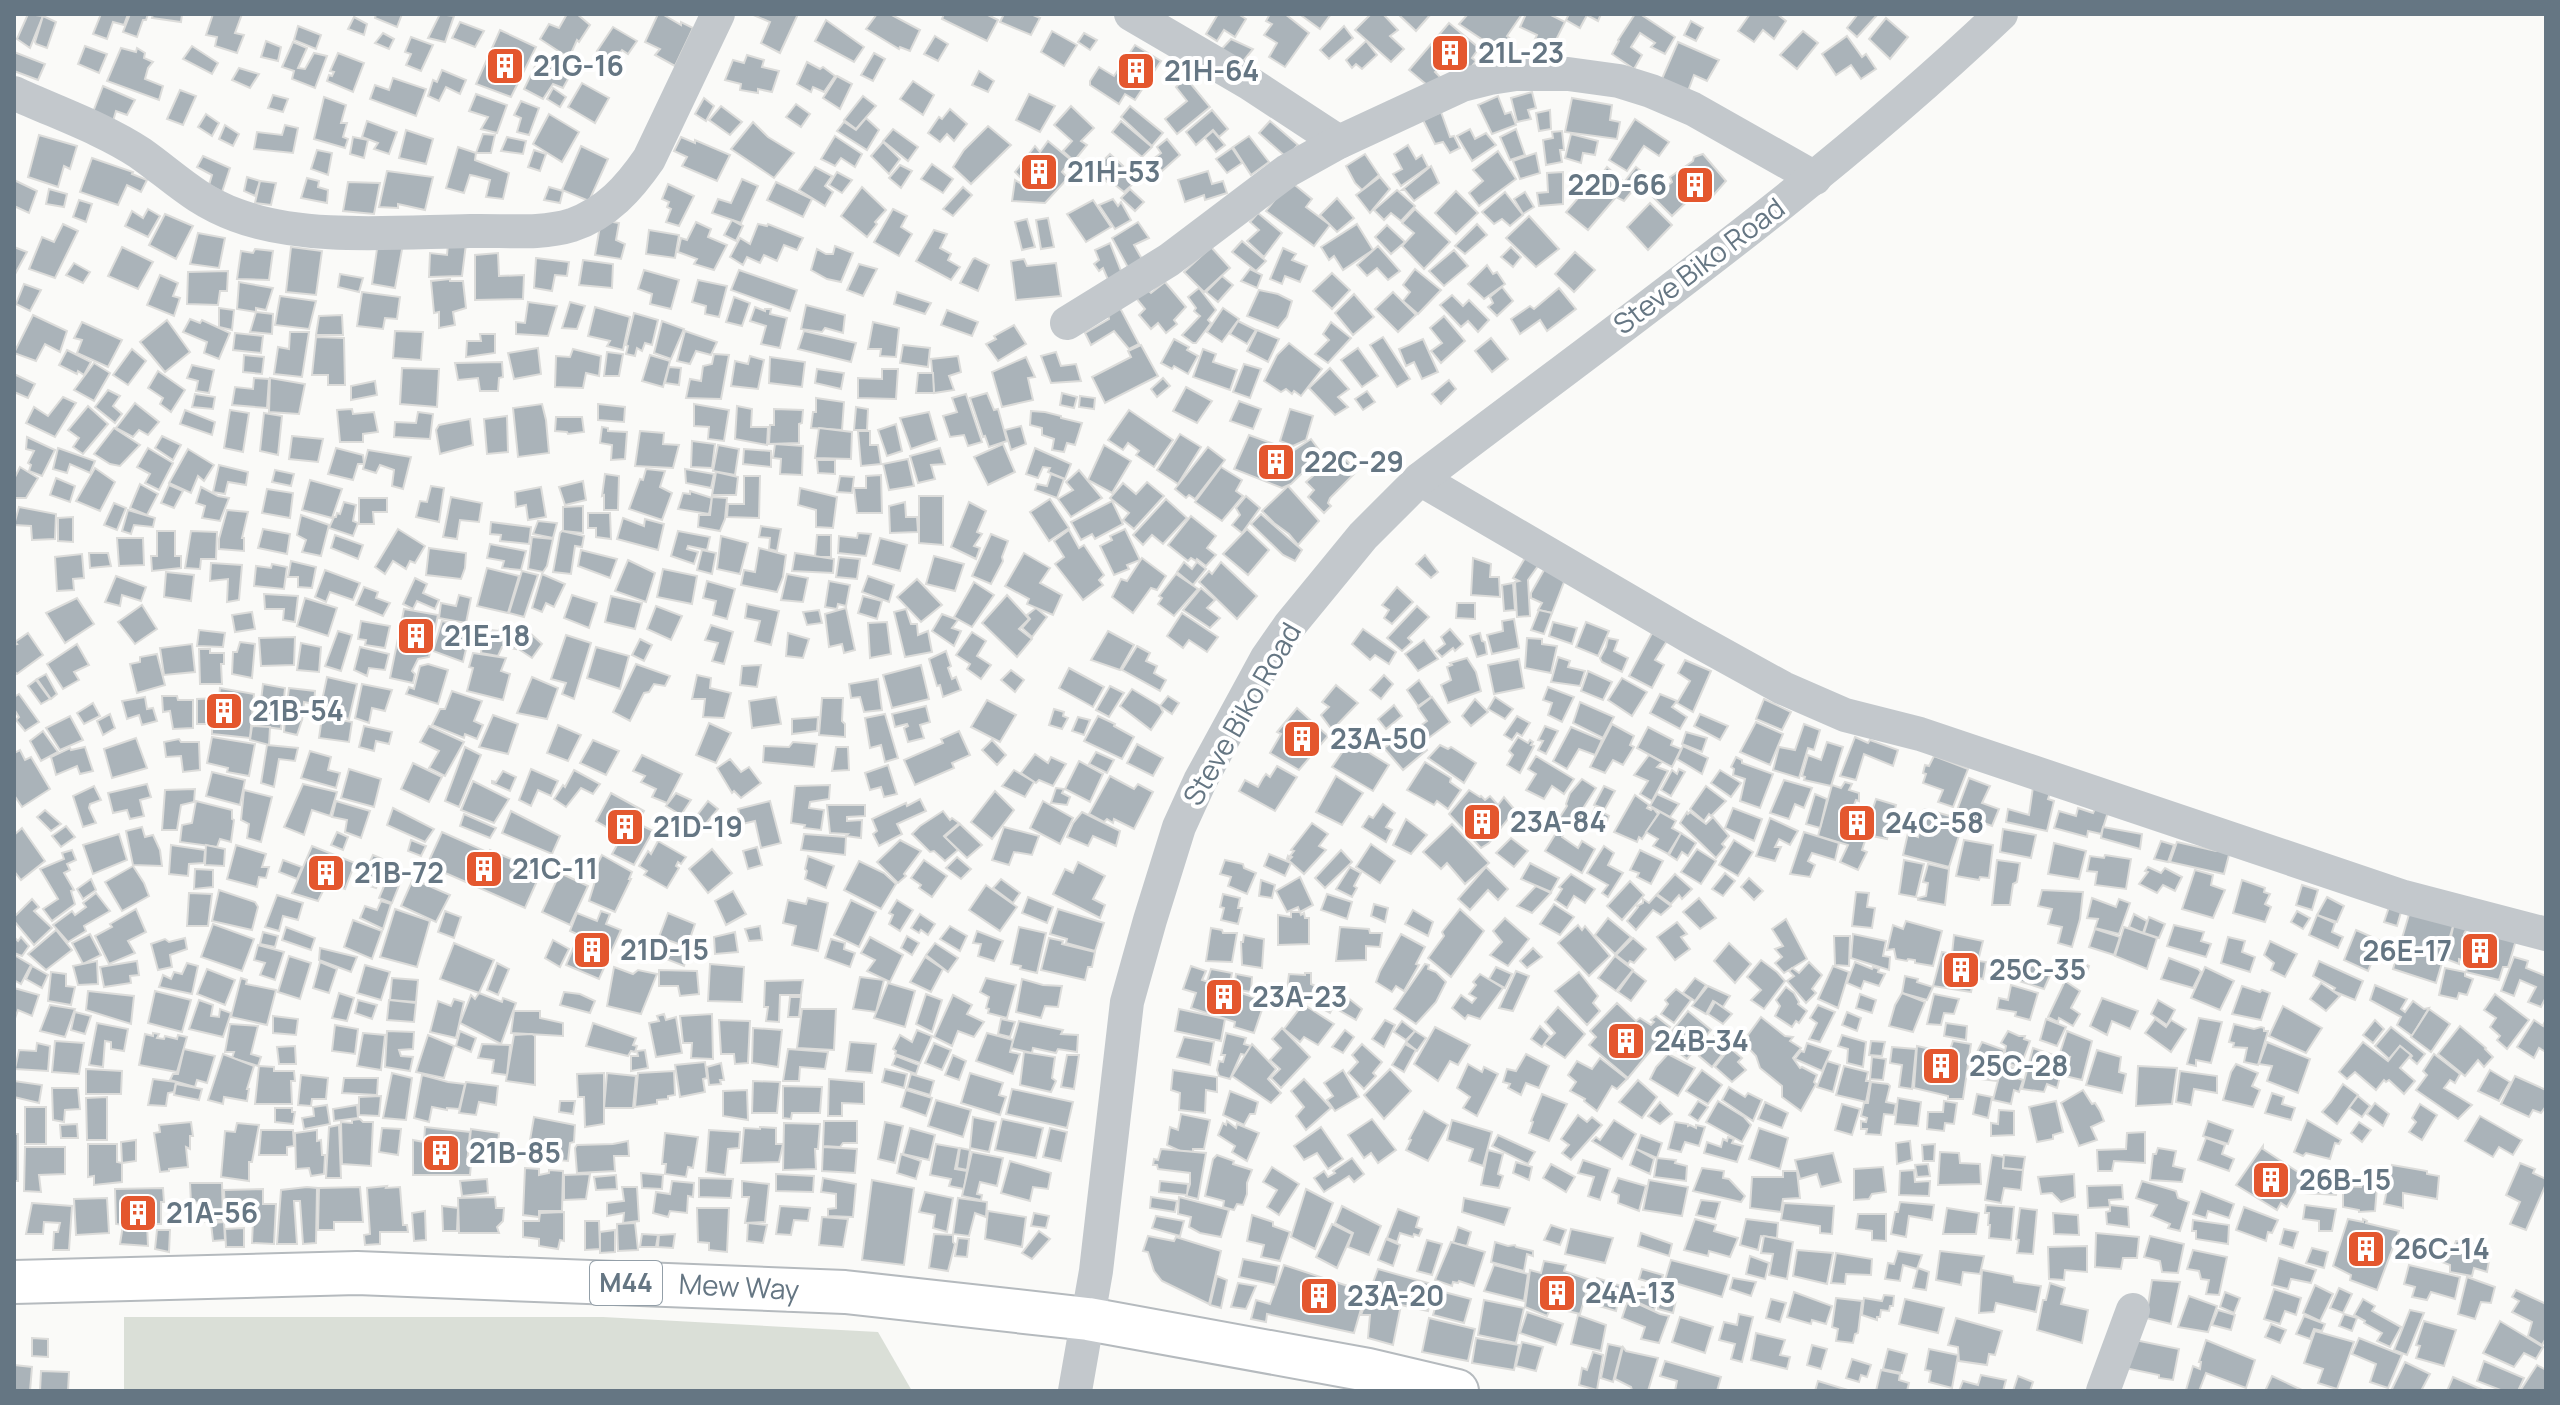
<svg xmlns="http://www.w3.org/2000/svg" width="2560" height="1405" font-family="Manrope,sans-serif">
  <style>
    .green { fill: #dadfd7 }
    .building { fill: #aab3b9; stroke: #dcdcda; stroke-width: 2 }
    .lines { fill: none; stroke-linecap: round; stroke-linejoin: round }
    .major-casing { stroke: #b5babe; stroke-width: 46 }
    .minor { stroke: #c3c8cc; stroke-width: 34 }
    .major { stroke: #fff; stroke-width: 42 }
    .labels { text-anchor: middle; stroke-width: 8; stroke-linejoin: round; paint-order: stroke }
    .shield { fill: #fff; stroke: #939fa8; stroke-width: 2 }
    .shield-label { font-size: 26px; font-weight: bold; fill: #657683 }
    .poi-label { font-size: 28px; font-weight: bold; fill: #657683; stroke: #fff; text-anchor: start }
    .street-label { font-size: 28px; fill: #657683; stroke: #fff }
  </style>
  <rect width="100%" height="100%" fill="#fafaf8"/>
  <path class="green" d="M124,1317H603L878,1332L912,1391H124Z"/>
  <g class="building">
    <path d="M28,14L43,16L30,48L17,39Z"/>
    <path d="M101,14H128L124,25L113,22L107,39L93,34Z"/>
    <path d="M130,14H148L146,20H143L137,37L123,32Z"/>
    <path d="M153,14H182L181,22L152,18Z"/>
    <path d="M213,14H242L235,33L244,35L237,53L215,46L217,37L206,35Z"/>
    <path d="M376,14H402L397,27L375,18Z"/>
    <path d="M440,14L454,16L445,42L428,38Z"/>
    <path d="M567,14H577L590,25L579,42L577,40L569,58L540,39L549,24L559,28Z"/>
    <path d="M658,14H662L681,25V22L693,28L675,66L655,55L660,49L645,42Z"/>
    <path d="M751,14H798L780,53L761,43L770,22Z"/>
    <path d="M877,14H890L920,30L910,51L900,47L899,49L866,29Z"/>
    <path d="M944,14H986L998,20L987,41L942,19Z"/>
    <path d="M1004,14H1031L1040,18L1031,35L1000,22Z"/>
    <path d="M1218,14H1238L1246,19L1235,37L1224,30L1217,41L1206,34Z"/>
    <path d="M1270,14H1285L1309,33L1285,67L1269,57L1277,43L1264,35L1272,24L1266,21Z"/>
    <path d="M1304,14H1331L1320,29L1302,16Z"/>
    <path d="M1371,14H1383L1398,30L1390,36L1404,49L1391,62L1355,30Z"/>
    <path d="M1398,14H1431L1416,31Z"/>
    <path d="M1468,14H1522L1507,36L1515,43L1507,56L1459,24Z"/>
    <path d="M1526,14H1549L1565,22L1548,56L1531,48L1537,35L1520,27Z"/>
    <path d="M1569,14H1601L1598,21L1587,15L1580,28L1566,20Z"/>
    <path d="M1635,14H1640L1675,37L1665,54L1651,47L1655,43L1640,33L1631,47L1642,55L1634,69L1612,54L1619,41L1618,40Z"/>
    <path d="M1750,14H1777L1786,21L1774,39L1763,30L1754,42L1738,31Z"/>
    <path d="M1858,14H1878L1857,37L1847,28Z"/>
    <path d="M43,16L56,22L47,48L36,44L35,42Z"/>
    <path d="M354,17L367,24L364,35L348,29Z"/>
    <path d="M1886,18L1908,37L1890,59L1869,39Z"/>
    <path d="M826,20L864,47L854,62L815,41Z"/>
    <path d="M1691,21L1703,28L1696,41L1684,35Z"/>
    <path d="M460,22L484,31L475,47L452,38Z"/>
    <path d="M1449,23L1479,48L1472,58L1476,61L1464,76L1445,61L1435,72L1442,79L1433,90L1409,70Z"/>
    <path d="M298,26L321,35L316,49L294,40Z"/>
    <path d="M1344,26L1353,38L1329,59L1320,50Z"/>
    <path d="M613,27L637,41L628,54L622,50L614,61L597,51Z"/>
    <path d="M500,30L536,47L511,97L476,84Z"/>
    <path d="M1052,31L1077,45L1064,66L1041,52Z"/>
    <path d="M1803,31L1818,43L1797,69L1780,55Z"/>
    <path d="M383,33L394,39L389,49L375,43Z"/>
    <path d="M1084,33L1097,40L1090,50L1078,42Z"/>
    <path d="M935,36L948,44L938,61L924,54Z"/>
    <path d="M1847,36L1862,57L1866,54L1876,69L1861,79L1851,65L1836,75L1822,54Z"/>
    <path d="M411,37L433,45L421,71L406,65L411,54L405,52Z"/>
    <path d="M1231,39L1253,49L1240,65L1218,53Z"/>
    <path d="M266,41L281,47L278,61L261,57Z"/>
    <path d="M1366,41L1377,55L1362,69L1356,64L1352,68L1346,60Z"/>
    <path d="M293,42L307,48L298,68L305,69L314,53L327,56L315,88L292,79L294,71L282,67Z"/>
    <path d="M1678,42L1719,60L1707,81L1694,75L1688,91L1661,81Z"/>
    <path d="M1135,45L1161,61L1135,100L1125,94L1119,104L1090,85V81L1099,67L1114,76Z"/>
    <path d="M85,46L107,54L99,73L78,64Z"/>
    <path d="M192,46L218,63L212,74L183,59Z"/>
    <path d="M121,48L136,52L137,48L145,53L144,58L153,62L148,68L145,79L163,86L159,100L107,81Z"/>
    <path d="M14,52L45,64L38,80L14,71Z"/>
    <path d="M338,53L364,63L353,92L327,81L329,75L332,76L334,72L330,71Z"/>
    <path d="M874,53L885,59L873,81L861,75Z"/>
    <path d="M541,54L573,70L563,88L553,84L543,99L524,89Z"/>
    <path d="M747,55L764,60L762,67L779,71L772,92L758,89V93L740,90L741,84L725,80L733,60L744,63Z"/>
    <path d="M807,62L820,69L823,67L835,76L824,92L813,87L811,92L797,84Z"/>
    <path d="M239,68L259,74L250,88L232,80Z"/>
    <path d="M442,70L466,80L460,94L446,87L439,101L428,96L433,80L437,82Z"/>
    <path d="M979,71L994,81L988,92L972,85Z"/>
    <path d="M837,76L852,84L840,109L823,98Z"/>
    <path d="M393,78L426,89L416,116L370,99L375,85L389,90Z"/>
    <path d="M1186,78L1210,107L1177,134L1165,119L1187,101L1176,87Z"/>
    <path d="M913,81L934,95L923,115L900,99Z"/>
    <path d="M582,83L609,98L595,123L568,107Z"/>
    <path d="M103,86L135,100L127,115L116,111L113,121L93,112Z"/>
    <path d="M553,88L566,97L560,107L547,99Z"/>
    <path d="M180,90L196,96L183,125L167,119Z"/>
    <path d="M1532,92L1536,108L1528,110L1531,119L1517,122L1511,98Z"/>
    <path d="M476,94L507,105L497,133L481,129L488,117L469,111Z"/>
    <path d="M1029,94L1055,106L1040,132L1016,120Z"/>
    <path d="M273,95L288,99L283,112L268,108Z"/>
    <path d="M863,96L876,106L856,129L844,120Z"/>
    <path d="M1498,96L1505,114L1511,112L1516,125L1492,134L1478,105Z"/>
    <path d="M324,97L346,105L341,123H347L343,137L348,139L345,148L314,139Z"/>
    <path d="M704,98L714,106L706,121L695,114Z"/>
    <path d="M1572,98L1612,105L1610,120L1620,122L1617,139L1565,132Z"/>
    <path d="M521,101L539,108L529,135L517,132L521,118L514,115Z"/>
    <path d="M796,104L810,114L801,127L786,117Z"/>
    <path d="M721,106L742,122L730,135L709,120Z"/>
    <path d="M1071,106L1094,128L1081,141L1087,145L1074,161L1063,151L1072,141L1054,125Z"/>
    <path d="M1130,106L1163,133L1152,146L1121,117Z"/>
    <path d="M950,109L967,124L954,141L947,134L940,142L928,133L939,117L942,119Z"/>
    <path d="M1212,110L1228,129L1219,137L1213,130L1196,145L1186,132Z"/>
    <path d="M1550,110L1551,129L1539,131L1536,113Z"/>
    <path d="M1441,112L1450,137L1454,136L1460,148L1450,153L1443,142L1435,144L1423,120Z"/>
    <path d="M206,114L219,123L212,136L198,127Z"/>
    <path d="M549,114L579,132L562,162L533,144Z"/>
    <path d="M866,118L879,130L867,150L837,131L844,122L856,130Z"/>
    <path d="M1635,119L1669,142L1659,156L1644,146L1627,171L1609,160Z"/>
    <path d="M367,121L397,132L389,154L374,149L378,143L362,137Z"/>
    <path d="M1121,121L1152,147L1142,157L1112,132Z"/>
    <path d="M1270,121L1298,145L1286,157L1259,133Z"/>
    <path d="M753,122L768,137L794,153L774,178L731,149Z"/>
    <path d="M225,125L239,134L233,146L219,139Z"/>
    <path d="M285,125L298,128L293,153L254,149L257,132L282,135Z"/>
    <path d="M988,126L1011,145L971,184L953,167L964,150Z"/>
    <path d="M893,129L918,147L908,161L883,141Z"/>
    <path d="M1470,129L1475,139L1486,133L1496,145L1472,161L1457,136Z"/>
    <path d="M1516,129L1525,155L1510,160L1500,137Z"/>
    <path d="M406,130L433,139L426,164L399,158Z"/>
    <path d="M1213,131L1225,145L1216,152L1205,138Z"/>
    <path d="M1562,131L1564,150H1560L1562,162L1546,165L1543,140L1553,138L1552,132Z"/>
    <path d="M483,134L495,135L491,153H476Z"/>
    <path d="M1571,134L1598,141L1595,155L1583,153L1581,163L1565,158Z"/>
    <path d="M39,135L77,146L70,169L64,166L58,187L28,177Z"/>
    <path d="M835,136L862,154L855,167L841,158L835,166L821,159Z"/>
    <path d="M1249,136L1269,162L1251,175L1233,147Z"/>
    <path d="M353,137L368,140L364,158L350,154Z"/>
    <path d="M507,137L526,141L523,154L501,151Z"/>
    <path d="M681,137L695,143V140L730,155L717,181L682,166L687,157L674,151Z"/>
    <path d="M1167,139L1180,155L1162,171L1152,160L1161,153L1157,147Z"/>
    <path d="M1048,141L1071,160L1062,172L1068,178L1045,203L1012,201L1015,180L1020,183L1022,179L1015,172L1035,146L1040,152Z"/>
    <path d="M883,142L900,159L889,174L871,156Z"/>
    <path d="M1408,145L1416,159L1422,155L1428,167L1401,186L1393,174L1402,169L1394,154Z"/>
    <path d="M581,146L608,159L589,201L562,190Z"/>
    <path d="M458,147L476,153L475,160L509,173L503,199L486,197L490,180L475,176L470,175L464,193L446,188Z"/>
    <path d="M1232,148L1242,163L1227,173L1216,159Z"/>
    <path d="M317,150L332,153L328,175L311,169Z"/>
    <path d="M534,150L546,154L540,171L528,167Z"/>
    <path d="M1498,151L1516,179L1479,206L1469,193L1483,181L1473,170Z"/>
    <path d="M1536,153L1540,173L1520,179L1513,161Z"/>
    <path d="M1110,154L1123,166L1110,184L1093,171Z"/>
    <path d="M1365,154L1379,175L1362,190L1355,183L1346,166Z"/>
    <path d="M1703,154L1726,181L1710,199L1700,189L1672,216L1653,197L1672,182L1670,177L1693,161L1694,157Z"/>
    <path d="M203,156L230,168L222,192L209,185L212,175L197,167Z"/>
    <path d="M92,158L133,172L132,174L147,180L141,192L127,185L118,205L80,192Z"/>
    <path d="M932,164L953,179L943,193L921,179Z"/>
    <path d="M900,165L912,171L901,188L889,178Z"/>
    <path d="M1431,166L1439,183L1414,201L1405,190H1402Z"/>
    <path d="M815,167L832,176L825,186L833,192L825,206L799,190Z"/>
    <path d="M1607,167L1633,190L1624,201L1616,197L1588,230L1566,212L1584,191L1588,193Z"/>
    <path d="M1636,167L1656,183L1647,195L1625,181Z"/>
    <path d="M387,171L433,177L425,210L398,204V208L379,207Z"/>
    <path d="M1124,171L1134,183L1124,192L1114,184Z"/>
    <path d="M1208,171L1212,184L1223,181L1227,193L1205,200L1204,195L1185,202L1178,180Z"/>
    <path d="M837,172L852,180L842,193L829,185Z"/>
    <path d="M1563,172V204L1539,206L1537,193L1548,192L1547,173Z"/>
    <path d="M247,177L260,181L255,196L244,191Z"/>
    <path d="M1380,177L1390,189L1370,213L1356,195Z"/>
    <path d="M307,178L319,181L318,187L328,190L327,203L301,198Z"/>
    <path d="M742,179L758,186L741,223L712,213L718,199L731,203Z"/>
    <path d="M14,180L37,191L29,213L14,206Z"/>
    <path d="M260,181L276,183L271,205L255,203Z"/>
    <path d="M1290,181L1312,199L1306,207L1330,225L1314,246L1266,211Z"/>
    <path d="M348,182L380,183L374,214L343,211Z"/>
    <path d="M776,182L812,199L803,217L767,200Z"/>
    <path d="M668,184L694,196L679,226L666,222L671,209L667,207L669,202L662,199Z"/>
    <path d="M549,187L563,191L560,203L544,200Z"/>
    <path d="M862,187L886,210L875,222L877,224L867,237L841,216Z"/>
    <path d="M963,187L972,195L953,216L943,209Z"/>
    <path d="M49,189L67,194L64,207L46,204Z"/>
    <path d="M1130,189L1144,202L1135,211L1121,198Z"/>
    <path d="M1397,190L1415,206L1401,221L1391,213L1384,220L1374,210Z"/>
    <path d="M1456,191L1478,213L1456,234L1435,213Z"/>
    <path d="M1505,192L1523,215L1510,226L1502,219L1494,224L1482,212Z"/>
    <path d="M1525,192L1534,207L1523,214L1514,199Z"/>
    <path d="M1337,198L1354,218L1337,232L1320,215Z"/>
    <path d="M1113,199L1118,206L1121,202L1131,220L1115,229L1099,205Z"/>
    <path d="M79,200L92,204L86,222L73,217Z"/>
    <path d="M1093,200L1111,227L1086,242L1067,214Z"/>
    <path d="M1650,203L1672,225L1648,250L1627,227Z"/>
    <path d="M148,209L160,216L148,237L125,226L132,211L143,218Z"/>
    <path d="M893,209L907,216L901,227L912,234L899,256L874,242Z"/>
    <path d="M1415,209L1450,242L1424,269L1402,246L1414,233L1402,223Z"/>
    <path d="M1258,213L1282,233L1264,257L1247,241L1259,230L1250,222Z"/>
    <path d="M165,214L193,226L176,259L149,245Z"/>
    <path d="M1529,216L1559,249L1536,267L1506,238Z"/>
    <path d="M1048,218L1054,247L1041,249L1036,220Z"/>
    <path d="M1027,219L1035,247L1022,250L1015,222Z"/>
    <path d="M601,220L619,223L616,240L625,244L621,259L595,255Z"/>
    <path d="M732,220L743,226L736,241L724,235Z"/>
    <path d="M696,222L711,229L708,237L727,245L714,270L694,264L697,259L678,252L681,238L687,240Z"/>
    <path d="M1138,222L1149,238L1134,245L1146,266L1131,273L1112,238Z"/>
    <path d="M63,224L78,231L55,278L29,269L42,237L54,242Z"/>
    <path d="M758,224L767,226L768,224L803,238L797,250L784,245L777,261L764,255L760,263L747,257L743,265L730,257L740,238L750,244Z"/>
    <path d="M1357,224L1373,250L1343,270L1334,256L1329,260L1321,247Z"/>
    <path d="M1477,224L1487,235L1465,254L1455,246Z"/>
    <path d="M1387,225L1405,242L1391,254L1375,237Z"/>
    <path d="M649,230L679,235L675,258L646,254Z"/>
    <path d="M934,230L947,234L940,248L951,254L948,260L960,267L951,280L916,261Z"/>
    <path d="M198,233L225,238L219,268L190,264Z"/>
    <path d="M1242,241L1266,261L1256,271L1232,252Z"/>
    <path d="M378,242L403,244L395,288L372,284Z"/>
    <path d="M1110,243L1123,276L1109,282L1103,268L1099,271L1094,264L1099,260L1095,250Z"/>
    <path d="M448,244H466L462,276L429,277L430,253L447,255Z"/>
    <path d="M835,246L853,253L841,282L827,279L811,270L817,249L826,254H833Z"/>
    <path d="M1378,246L1400,271L1388,280L1377,268L1367,276L1357,265Z"/>
    <path d="M14,247L27,252L14,276Z"/>
    <path d="M122,247L153,262L138,289L108,276Z"/>
    <path d="M291,247L322,251L316,295L286,292Z"/>
    <path d="M1211,247L1230,268L1204,292L1184,272Z"/>
    <path d="M1511,247L1521,257L1513,267L1501,257Z"/>
    <path d="M1283,248L1296,254L1292,260L1307,266L1300,282L1285,276L1282,284L1270,279Z"/>
    <path d="M255,249L273,251L269,280L237,279L241,251L253,253Z"/>
    <path d="M1454,250L1468,266L1444,286L1429,271Z"/>
    <path d="M1575,252L1595,270L1574,292L1555,274Z"/>
    <path d="M498,253L499,276L524,275L523,299L475,300V255Z"/>
    <path d="M536,258L569,262L567,276L555,275L552,291L534,288Z"/>
    <path d="M975,258L989,265L978,291L960,283L973,259Z"/>
    <path d="M1024,259L1027,266L1056,263L1061,296L1016,300L1011,261Z"/>
    <path d="M583,260L613,264L612,288L579,285Z"/>
    <path d="M74,263L90,272L83,283L66,275Z"/>
    <path d="M859,264L877,269L863,296L847,290Z"/>
    <path d="M1487,265L1493,274L1497,272L1505,284L1484,299L1468,284Z"/>
    <path d="M1250,269L1262,275L1257,288L1241,281Z"/>
    <path d="M1415,269L1441,290L1418,314L1403,301L1410,292L1403,285Z"/>
    <path d="M644,270L679,280L671,309L650,304L652,294L638,289Z"/>
    <path d="M739,270L797,290L790,311L731,290Z"/>
    <path d="M228,271L227,291H220L218,305L187,304L188,272Z"/>
    <path d="M1332,273L1350,290L1332,309L1313,291Z"/>
    <path d="M340,274L363,278L359,292L338,287Z"/>
    <path d="M160,275L178,283L173,296L180,298L174,316L147,305Z"/>
    <path d="M1222,276L1233,285L1218,302L1206,292Z"/>
    <path d="M450,279V281H463L466,308L453,312L455,325L439,328V312L434,313L431,281Z"/>
    <path d="M698,280L727,286L719,317L705,314L706,306L692,302Z"/>
    <path d="M239,282L273,288L266,310L256,308V312L237,309Z"/>
    <path d="M1165,282L1186,307L1174,320L1177,324L1166,333L1158,323L1151,329L1139,315L1145,309L1136,298L1147,289L1151,293Z"/>
    <path d="M24,284L41,290L30,311L16,304Z"/>
    <path d="M1502,287L1513,301L1497,316L1488,307L1493,303L1490,297Z"/>
    <path d="M1199,288L1216,310L1208,320L1211,323L1196,343H1193L1182,335L1200,316L1194,311L1196,308L1188,297Z"/>
    <path d="M1559,288L1576,309L1547,331L1540,320L1520,334L1511,319L1530,306L1534,309Z"/>
    <path d="M1259,290L1278,294L1292,301L1287,317L1278,328L1247,316Z"/>
    <path d="M362,292L400,297L397,319L385,318L383,329L357,326Z"/>
    <path d="M897,292L931,303L925,314L894,304Z"/>
    <path d="M1393,292L1416,315L1398,332L1375,309Z"/>
    <path d="M1354,294L1374,317L1353,335L1335,313Z"/>
    <path d="M1452,295L1463,306L1469,300L1489,320L1478,332L1468,321L1461,327L1440,305Z"/>
    <path d="M280,296L316,301L309,329L275,325Z"/>
    <path d="M734,297L750,303L742,326L726,322Z"/>
    <path d="M528,302L557,306L548,336L516,334V322L525,323Z"/>
    <path d="M570,302L585,306L577,329L562,328Z"/>
    <path d="M806,305L845,315L843,333L825,328L822,332L801,329Z"/>
    <path d="M1119,306L1139,344L1129,349L1114,331L1091,345L1085,333L1109,319L1108,314Z"/>
    <path d="M595,307L630,317L623,350L607,346L610,341L588,336Z"/>
    <path d="M755,307L765,311V309H771L770,314L787,318L780,348L761,344L766,326L750,321Z"/>
    <path d="M219,308L234,310L232,330L219,327Z"/>
    <path d="M1223,308L1239,319L1222,342L1207,332Z"/>
    <path d="M947,310L978,322L972,336L941,325Z"/>
    <path d="M256,312L273,314L272,334L250,332Z"/>
    <path d="M634,313L658,320L652,345L645,343L642,351L637,348L635,356L626,354L628,346L626,345Z"/>
    <path d="M33,315L67,331L60,352L45,344L36,361L14,353Z"/>
    <path d="M342,315L343,335H316L319,316Z"/>
    <path d="M1444,316L1465,341L1441,363L1431,351L1442,343L1430,328Z"/>
    <path d="M190,319L200,323L202,320L230,333L219,359L204,353L207,342L183,332Z"/>
    <path d="M167,320L190,352L165,372L140,342Z"/>
    <path d="M662,321L684,329L671,359L654,353Z"/>
    <path d="M1238,321L1256,330L1247,344L1230,334Z"/>
    <path d="M82,322L122,340L108,367L77,353L82,340L74,338Z"/>
    <path d="M873,322L899,328L896,357L880,356L881,349H868Z"/>
    <path d="M1331,322L1351,338L1328,363L1315,354L1329,340L1323,334Z"/>
    <path d="M1014,325L1026,344L998,361L986,344L996,339L994,336Z"/>
    <path d="M1257,330L1279,339L1268,362L1247,351Z"/>
    <path d="M395,331L423,332L421,360L393,358Z"/>
    <path d="M685,331L717,342L711,355L696,351L690,364L677,361Z"/>
    <path d="M804,331L856,343L851,362L798,349Z"/>
    <path d="M290,332H309L302,377L274,374L278,347L289,349Z"/>
    <path d="M235,333L263,336L261,353L233,350Z"/>
    <path d="M480,334H495V353L466,357L467,341H481Z"/>
    <path d="M316,337L344,338L345,385H328V375H312Z"/>
    <path d="M1383,337L1410,379L1397,387L1370,345Z"/>
    <path d="M1491,338L1508,359L1492,372L1475,351Z"/>
    <path d="M1174,339L1189,347L1187,350L1198,356L1188,374L1174,366L1172,369L1161,363Z"/>
    <path d="M1423,339L1438,372L1422,379L1414,362L1406,366L1399,349Z"/>
    <path d="M1289,343L1322,369L1301,396L1294,391L1292,394L1286,389L1281,392L1264,381L1277,355Z"/>
    <path d="M903,345L930,348L928,367L900,363Z"/>
    <path d="M1141,345L1158,376L1105,403L1092,377L1131,357L1128,351Z"/>
    <path d="M538,348L541,374L514,379L508,353Z"/>
    <path d="M1358,348L1378,376L1362,387L1341,360Z"/>
    <path d="M132,349L146,361L128,385L113,375Z"/>
    <path d="M573,349L601,356L599,376L586,373L583,388L555,387L556,356L570,357Z"/>
    <path d="M1203,349L1216,354L1213,362L1237,370L1230,390L1193,377Z"/>
    <path d="M67,350L91,362L84,375L78,371L77,374L59,365Z"/>
    <path d="M607,352L623,354L619,376H604Z"/>
    <path d="M1056,352L1061,366L1076,364L1081,381L1051,383L1041,356Z"/>
    <path d="M714,354L729,355L721,399L686,398L690,379L701,381L703,366L712,364Z"/>
    <path d="M244,355L264,357L262,374L243,372Z"/>
    <path d="M650,355L670,361L663,387L642,381Z"/>
    <path d="M750,356L764,360L758,389L731,386L735,361L748,364Z"/>
    <path d="M958,356L961,372L949,376L954,390L934,393L931,359Z"/>
    <path d="M770,357L805,362L802,387L769,383Z"/>
    <path d="M1026,357L1035,377L1028,378L1033,400L1002,407L992,372Z"/>
    <path d="M502,362L503,377L499,378L498,391H480L478,378L458,380L455,363Z"/>
    <path d="M94,363L110,373L94,401L74,390Z"/>
    <path d="M1244,364L1261,369L1250,398L1233,392Z"/>
    <path d="M192,365L214,370L209,393L196,391L198,381L187,378Z"/>
    <path d="M669,367L681,368L679,385L665,383Z"/>
    <path d="M402,368L439,369L437,407L400,404Z"/>
    <path d="M1330,368L1349,389L1338,397L1348,407L1335,415L1309,388Z"/>
    <path d="M817,369L844,373L841,389L815,383Z"/>
    <path d="M882,369H898L896,399L858,398V378L882,379Z"/>
    <path d="M158,371L185,390L171,412L160,404L163,398L148,388Z"/>
    <path d="M918,373H933L934,393H916Z"/>
    <path d="M14,374L35,384L28,398L14,392Z"/>
    <path d="M254,378L269,379L267,408L232,405L235,387L253,389Z"/>
    <path d="M270,378L305,384L299,414L269,412Z"/>
    <path d="M1163,378L1170,386L1157,397L1151,389Z"/>
    <path d="M1449,380L1456,389L1441,404L1432,394Z"/>
    <path d="M375,381L377,395L351,400V386Z"/>
    <path d="M1186,387L1212,401L1197,423L1173,411Z"/>
    <path d="M108,390L120,396L113,406L122,414L115,423L95,407Z"/>
    <path d="M1367,391L1375,402L1363,410L1355,399Z"/>
    <path d="M987,393L994,410L998,409L1007,441L989,447L985,436L983,437L970,398Z"/>
    <path d="M1062,393L1077,397L1074,408L1060,405Z"/>
    <path d="M195,394L215,397L213,409L192,407Z"/>
    <path d="M966,394L982,442L968,446L964,435L950,437L943,416L957,412L952,398Z"/>
    <path d="M1080,396L1095,398L1094,409L1079,407Z"/>
    <path d="M63,397L76,403L55,437L26,423L34,407L48,416Z"/>
    <path d="M816,398L844,402L842,430L811,428L813,412H816Z"/>
    <path d="M1239,401L1261,409L1253,429L1230,421Z"/>
    <path d="M135,403L159,422L148,435L139,430L133,437L116,428Z"/>
    <path d="M542,404L546,420L549,453L518,457L513,408Z"/>
    <path d="M598,404L625,407L624,422L598,420Z"/>
    <path d="M694,404L729,410L724,441L708,439L709,427L694,426Z"/>
    <path d="M88,406L108,424L83,454L73,447L79,438L68,430Z"/>
    <path d="M737,406L752,409L751,427H768L767,445L735,439Z"/>
    <path d="M856,407L868,409L867,430H854Z"/>
    <path d="M352,409L353,414L374,412L378,432L363,434V442H340L337,410Z"/>
    <path d="M774,409L803,410L802,423L799,424V443L769,444L770,425H774Z"/>
    <path d="M1290,409L1313,416L1306,440L1293,446L1280,441Z"/>
    <path d="M185,410L215,422L212,435L180,424Z"/>
    <path d="M230,410L249,413L243,452L224,448Z"/>
    <path d="M1129,410L1173,440L1154,467L1136,455L1139,451L1128,443L1123,450L1108,440Z"/>
    <path d="M1031,411L1045,412L1061,416V418L1082,423L1075,445L1067,443L1064,452L1052,450L1054,439L1042,435V428L1030,425Z"/>
    <path d="M418,412L433,414L430,439L394,437L395,422L416,423Z"/>
    <path d="M929,412L937,440L911,449L900,418Z"/>
    <path d="M264,413L282,416L278,455L260,451Z"/>
    <path d="M507,416L508,452L487,454L484,419Z"/>
    <path d="M556,417H582L584,432L568,434L567,432L555,431Z"/>
    <path d="M470,419L473,445L440,454L436,430L439,425Z"/>
    <path d="M896,424L902,451L887,456L878,430Z"/>
    <path d="M1021,426L1026,444L1011,450L1005,430Z"/>
    <path d="M602,427L608,428V431L627,432L625,459L611,460L612,445L600,443Z"/>
    <path d="M114,428L140,445L120,466L110,464L94,454Z"/>
    <path d="M819,428L852,432L851,459L815,458Z"/>
    <path d="M640,431L664,433L663,444L679,445L673,468L635,466Z"/>
    <path d="M858,431H870V445H878L881,464L861,466Z"/>
    <path d="M1180,434L1201,447L1178,484L1157,470Z"/>
    <path d="M1249,435L1293,451L1311,439L1322,454L1291,484L1282,488L1234,469Z"/>
    <path d="M162,436L181,445L173,460L155,448Z"/>
    <path d="M292,436L323,439L318,462L289,459Z"/>
    <path d="M27,437L55,450L42,476L29,471L31,465L28,463L34,451L26,449Z"/>
    <path d="M692,441L715,444L712,468L691,467Z"/>
    <path d="M775,444L803,446L802,475L780,474L781,459L773,458Z"/>
    <path d="M1003,444L1015,472L988,485L974,457Z"/>
    <path d="M718,445L739,449L735,475L713,471Z"/>
    <path d="M1104,445L1131,461L1112,493L1088,480Z"/>
    <path d="M1208,447L1225,460L1195,499L1189,495L1186,498L1175,489Z"/>
    <path d="M58,448L95,461L90,473L70,464L67,473L53,469Z"/>
    <path d="M148,448L173,463L159,490L145,483L150,474L137,467Z"/>
    <path d="M336,448L363,455L364,464H358L353,480L328,474Z"/>
    <path d="M940,448L945,464L931,465L935,479L918,483L910,456Z"/>
    <path d="M1035,448L1071,464L1065,479L1048,472L1050,468L1043,467L1038,478L1026,474Z"/>
    <path d="M188,449L214,465L204,481L198,476L191,493L169,483Z"/>
    <path d="M744,449L771,451V467L743,464Z"/>
    <path d="M368,450L411,457L403,489L392,486L394,470L380,465L376,473L363,469Z"/>
    <path d="M1339,453L1357,471L1330,498L1328,503L1331,506L1324,513L1308,497L1314,490L1306,482Z"/>
    <path d="M908,459L914,486L889,490L883,464Z"/>
    <path d="M817,460H835V474L818,473Z"/>
    <path d="M219,465L248,472L246,485L228,482L225,494L213,492Z"/>
    <path d="M20,467L38,478L26,498H14V479Z"/>
    <path d="M1221,467L1242,480L1236,491L1243,496L1222,521L1195,502Z"/>
    <path d="M95,468L115,482L100,511L76,501Z"/>
    <path d="M646,469L665,471L660,487L672,493L662,520L629,509L640,479L643,480Z"/>
    <path d="M685,469L714,474L711,488L686,483Z"/>
    <path d="M275,470L294,474L291,486L272,482Z"/>
    <path d="M1079,470L1102,498L1071,517L1058,499L1073,490L1066,482Z"/>
    <path d="M716,472L738,477L736,495H712Z"/>
    <path d="M605,474L619,476L618,510H604V495L602,496Z"/>
    <path d="M1051,474L1064,479L1057,498L1035,490L1037,484L1047,486Z"/>
    <path d="M881,475L882,513H857L854,488H866V476Z"/>
    <path d="M744,476H760L759,518L727,517L728,504H744Z"/>
    <path d="M840,476L854,477L852,493L837,492Z"/>
    <path d="M56,478L75,486L70,502L50,495Z"/>
    <path d="M310,480L342,489L332,518L302,510Z"/>
    <path d="M583,481L586,500L565,505L559,487Z"/>
    <path d="M1147,482L1164,496L1134,529L1123,520L1129,513L1110,498L1123,483L1136,494Z"/>
    <path d="M140,484L158,494L147,515L130,508Z"/>
    <path d="M169,485L183,491L174,508L161,503Z"/>
    <path d="M431,486L444,488L439,522L416,517L420,501L427,502Z"/>
    <path d="M1288,486L1319,521L1298,545L1289,534L1274,523L1262,511Z"/>
    <path d="M201,487L218,496L229,498L220,521L202,518L205,506L196,503Z"/>
    <path d="M541,487L546,517L528,520L526,505L516,507L515,492Z"/>
    <path d="M800,488L837,497L833,528L816,527V510L798,505Z"/>
    <path d="M267,489L293,493L290,518L262,513Z"/>
    <path d="M690,491L712,498L709,514L678,509L683,493L690,494Z"/>
    <path d="M919,496H943V545L919,543Z"/>
    <path d="M1246,496L1260,508L1242,533L1232,525L1240,515L1236,508Z"/>
    <path d="M451,497L482,503L479,522L460,520L457,539L443,537Z"/>
    <path d="M712,497L727,498L725,519L720,531L698,527L699,515H710Z"/>
    <path d="M359,498H387V512H373L374,524H359Z"/>
    <path d="M1050,499L1069,528L1049,541L1030,512Z"/>
    <path d="M1166,499L1187,518L1163,544L1152,535L1143,545L1133,535Z"/>
    <path d="M1112,501L1123,524L1095,539L1092,534L1081,540L1071,522Z"/>
    <path d="M344,502L356,505L353,521L358,523L353,536L329,528L334,517H336L337,513L340,514Z"/>
    <path d="M905,502L906,517H917L918,532L890,533L889,506Z"/>
    <path d="M969,502L986,511L977,532L982,534L974,546L980,548L976,559L951,547Z"/>
    <path d="M114,503L126,508L117,530L104,525Z"/>
    <path d="M583,506V533L563,531V507Z"/>
    <path d="M19,507L56,514L55,539L32,540L31,526L14,525Z"/>
    <path d="M128,510L155,518L153,527L134,525L131,534L122,531Z"/>
    <path d="M227,510L248,512L242,538H244V551L219,549V539Z"/>
    <path d="M588,513H610L611,539L596,537V528H588Z"/>
    <path d="M1261,514L1302,550L1295,561L1283,555L1251,524Z"/>
    <path d="M301,515L329,525L321,556L302,552L306,540L297,535Z"/>
    <path d="M1191,516L1216,536L1207,548L1216,555L1206,566L1197,559L1196,561L1191,558L1188,561L1168,545Z"/>
    <path d="M73,517V542L58,541V518Z"/>
    <path d="M623,518L644,526L645,519L664,524L658,550L617,539Z"/>
    <path d="M538,521L557,523L553,538L533,534Z"/>
    <path d="M491,522L531,527L529,544L500,541L501,535L490,534Z"/>
    <path d="M761,526L781,529L777,551L769,549L770,538L759,537Z"/>
    <path d="M263,529L290,534L287,554L258,548Z"/>
    <path d="M398,529L425,546L415,563L410,561L406,569L393,561L385,574L375,567Z"/>
    <path d="M1125,529L1140,560L1127,565L1129,569L1114,575L1100,546L1112,540L1110,536Z"/>
    <path d="M1247,529L1269,550L1248,575L1223,554Z"/>
    <path d="M1069,530L1079,548L1084,545L1104,575L1099,580L1103,585L1083,600L1055,564L1064,557L1054,541Z"/>
    <path d="M157,531H175V556H181V568L152,571L151,556H157Z"/>
    <path d="M191,531L217,532L216,559H201L200,569L185,568Z"/>
    <path d="M562,531L584,536L582,547L575,546L571,574L553,572L560,533Z"/>
    <path d="M678,531L710,537L707,550L688,546L687,549L698,552L694,564L671,556Z"/>
    <path d="M858,533L871,534L866,556L838,553L839,536L857,538Z"/>
    <path d="M991,534L1008,541L1002,557L1003,561L991,584L972,576Z"/>
    <path d="M335,535L363,545L358,559L331,548Z"/>
    <path d="M817,535H831V557H815Z"/>
    <path d="M721,536L748,543L740,574L717,569Z"/>
    <path d="M532,537L553,539L547,566L543,572L528,569Z"/>
    <path d="M117,538H143L144,565L119,566Z"/>
    <path d="M880,538L907,545L900,571L873,564Z"/>
    <path d="M490,544L526,551L521,570L502,568L504,561L487,558Z"/>
    <path d="M429,548L466,553L465,568L461,579L426,575Z"/>
    <path d="M759,548L786,555L783,577L777,592L741,585L744,570L755,572Z"/>
    <path d="M581,550L617,559L610,578L578,566Z"/>
    <path d="M702,550L716,553L712,574L697,570Z"/>
    <path d="M89,553H108L111,566L90,568Z"/>
    <path d="M795,553L834,559L833,573L792,571Z"/>
    <path d="M1024,553L1050,568L1040,583L1062,595L1053,615L1027,604L1029,599L1005,586Z"/>
    <path d="M82,554L84,578L73,579L74,590L57,591L55,557Z"/>
    <path d="M1425,555L1438,572L1431,578L1416,564Z"/>
    <path d="M934,556L964,564L955,591L926,584Z"/>
    <path d="M839,557L860,559L857,579L836,577Z"/>
    <path d="M1142,558L1166,576L1157,590L1151,588L1133,613L1112,597L1121,579L1127,581Z"/>
    <path d="M1473,558L1491,564L1490,577H1499L1500,597L1471,595Z"/>
    <path d="M1525,558L1538,566L1528,580L1530,616L1517,617L1515,582L1519,581L1513,578Z"/>
    <path d="M628,560L655,573L646,602L615,591Z"/>
    <path d="M291,561L316,567L312,588L298,587V577H288Z"/>
    <path d="M1184,562L1192,569L1197,562L1206,569L1193,585L1177,572Z"/>
    <path d="M1221,562L1257,596L1237,619L1199,582L1209,571L1212,574Z"/>
    <path d="M211,563L242,565L239,600L227,602L228,579L210,581Z"/>
    <path d="M1548,563L1564,582L1552,613L1538,610L1542,603L1531,598V593Z"/>
    <path d="M272,564L287,567L284,589L254,586L256,566L271,568Z"/>
    <path d="M487,568L519,576L508,613L477,606Z"/>
    <path d="M663,569L697,576L692,604L657,597Z"/>
    <path d="M325,570L360,583L353,600L330,592L326,602L315,597Z"/>
    <path d="M522,571L538,575L524,617L509,613Z"/>
    <path d="M166,572L194,575L191,601L164,597Z"/>
    <path d="M542,574L565,584L554,607L546,603L542,612L532,608Z"/>
    <path d="M787,574L808,578L803,602L781,600Z"/>
    <path d="M1176,574L1198,589L1174,616L1158,604L1162,598L1159,596Z"/>
    <path d="M116,576L146,587L141,601L122,595L120,606L105,602Z"/>
    <path d="M868,576L894,585L889,602L862,592Z"/>
    <path d="M415,578L427,584L423,593L439,600L435,609L417,601L413,609L403,604Z"/>
    <path d="M917,579L942,605L921,622L897,597Z"/>
    <path d="M707,581L735,589L727,619L713,615L716,601L703,598Z"/>
    <path d="M829,581L850,585L846,606L838,604L837,609L825,607Z"/>
    <path d="M974,582L994,595L972,627L954,617Z"/>
    <path d="M1513,583L1515,610L1504,611L1502,585Z"/>
    <path d="M364,587L378,592L376,598L390,603L383,616L356,605Z"/>
    <path d="M1397,587L1413,602L1392,624L1384,618L1389,610L1382,605Z"/>
    <path d="M1201,588L1215,600L1207,608L1220,618L1210,628L1183,610Z"/>
    <path d="M264,594L298,596L295,622L283,620L284,609H265Z"/>
    <path d="M459,595L471,598L466,623L439,618L441,603L456,606Z"/>
    <path d="M572,595L597,603L589,628L564,618Z"/>
    <path d="M1007,595L1029,619L1019,629L1032,639L1017,657L982,623Z"/>
    <path d="M611,596L642,603L635,629L605,622Z"/>
    <path d="M863,596L882,601L877,619L858,613Z"/>
    <path d="M77,598L94,624L65,643L46,613Z"/>
    <path d="M305,598L337,608L328,636L297,626Z"/>
    <path d="M1457,603H1475V619L1456,618Z"/>
    <path d="M747,604L779,611L771,645L755,641L760,621L745,618Z"/>
    <path d="M142,605L157,629L135,644L118,622Z"/>
    <path d="M656,606L682,616L671,640L647,629Z"/>
    <path d="M1417,606L1429,617L1408,638L1412,642L1402,651L1387,638Z"/>
    <path d="M846,608L855,650L844,653L842,644L829,647L825,614Z"/>
    <path d="M1036,608L1047,617L1032,637L1022,628L1030,619L1027,615Z"/>
    <path d="M404,609L438,615L429,657L418,659L412,671L415,674L413,683L390,678Z"/>
    <path d="M906,609L911,624H917L918,635L928,631L932,652L905,657L894,612Z"/>
    <path d="M819,610L822,623L807,625L803,612Z"/>
    <path d="M1539,610L1552,613L1544,634L1531,630Z"/>
    <path d="M252,612L255,629L235,632L232,615Z"/>
    <path d="M1182,613L1218,637L1207,652L1189,640L1183,648L1167,636Z"/>
    <path d="M942,614L958,620L952,628L961,631L954,646L932,631Z"/>
    <path d="M1514,619L1519,648L1492,654L1487,635L1503,631L1502,621Z"/>
    <path d="M361,621L390,626L385,648L365,645L366,640L358,639Z"/>
    <path d="M442,621L471,628L463,662L433,651Z"/>
    <path d="M887,622L891,654L870,658L868,623Z"/>
    <path d="M1553,622L1577,628L1572,644L1549,636Z"/>
    <path d="M1586,622L1609,631L1598,656L1576,647Z"/>
    <path d="M711,625L733,632L724,664L712,661L718,643L705,640Z"/>
    <path d="M500,628L518,631L516,649L502,647L498,656L481,653L484,629L499,631Z"/>
    <path d="M1363,629L1396,652L1389,664L1375,655L1370,660L1352,644Z"/>
    <path d="M1450,629L1463,644L1455,651L1453,648L1442,657L1436,651L1445,644L1441,637Z"/>
    <path d="M199,630L225,633L223,647L197,646Z"/>
    <path d="M338,631L352,635L341,671L325,666Z"/>
    <path d="M1108,631L1134,645L1120,670L1091,660Z"/>
    <path d="M972,632L986,641L977,656L991,665L981,679L967,669L970,664L956,655Z"/>
    <path d="M28,633L43,655L17,674L14,671V645L17,644L15,642Z"/>
    <path d="M530,633L542,644L532,658L520,650Z"/>
    <path d="M788,633L809,639L803,658L786,656Z"/>
    <path d="M1480,633L1482,641L1485,642L1487,654L1477,657L1470,636Z"/>
    <path d="M1652,633L1667,641L1655,660L1664,665L1652,688L1629,676Z"/>
    <path d="M566,635L591,643L574,699L562,694L566,683L551,679Z"/>
    <path d="M295,637L294,665L261,666L259,638Z"/>
    <path d="M1527,638L1542,639V644L1557,646L1551,673L1525,668Z"/>
    <path d="M1608,638L1618,640L1614,651L1628,658L1622,672L1602,662L1600,658L1606,647Z"/>
    <path d="M640,639L652,645L644,661L632,655Z"/>
    <path d="M1424,640L1438,659L1418,671L1405,654Z"/>
    <path d="M240,642L255,644L252,678L232,674L233,652H237Z"/>
    <path d="M301,643L321,647L319,672L297,670Z"/>
    <path d="M77,644L89,665L74,672L79,680L63,689L47,664Z"/>
    <path d="M192,644L195,672L164,675L160,648Z"/>
    <path d="M1137,646L1150,653L1146,661L1157,666L1154,673L1166,680L1160,691L1122,670Z"/>
    <path d="M360,647L389,654L385,670L369,668L367,676L354,670Z"/>
    <path d="M596,647L629,656L620,689L587,678Z"/>
    <path d="M199,649H210V653H224V664H221L222,684H200Z"/>
    <path d="M946,651L951,666L948,668L952,679L956,677L961,690L943,697L940,685L937,686L929,659Z"/>
    <path d="M473,653L506,658L501,671L510,674L503,700L467,691L473,668L469,667Z"/>
    <path d="M157,654L165,685L137,693L130,664L140,662V657Z"/>
    <path d="M1558,657L1570,661L1568,667L1585,671L1580,686L1551,682Z"/>
    <path d="M1467,658L1476,672L1481,691L1448,703L1441,685L1451,680L1447,667L1452,665L1450,663Z"/>
    <path d="M1519,659L1524,688L1494,694L1488,665Z"/>
    <path d="M1685,660L1711,671L1693,712L1677,703L1690,681L1678,673Z"/>
    <path d="M428,664L448,670L438,704L406,694L409,687L414,689L420,666Z"/>
    <path d="M636,664L670,676L665,686L654,684L649,692L644,693L630,721L613,712Z"/>
    <path d="M761,665L757,687L740,685L742,666Z"/>
    <path d="M921,665L929,699L892,708L883,675Z"/>
    <path d="M1069,668L1104,687L1093,707L1059,688Z"/>
    <path d="M1011,670L1024,680L1015,692L1001,680Z"/>
    <path d="M1588,671L1612,682L1603,700L1581,691Z"/>
    <path d="M46,674L57,694L51,699L37,679Z"/>
    <path d="M697,675L711,678L710,688L731,693L724,718L703,717L705,699H692Z"/>
    <path d="M1384,675L1393,684L1381,699L1370,690Z"/>
    <path d="M327,677L357,684L349,719L320,710Z"/>
    <path d="M532,677L558,688L547,719L517,713Z"/>
    <path d="M1622,678L1647,692L1632,716L1608,700Z"/>
    <path d="M878,679L882,710L864,712L860,697L851,698L849,684Z"/>
    <path d="M36,680L50,699L41,704L28,686Z"/>
    <path d="M1419,680L1431,697L1418,706L1407,690Z"/>
    <path d="M263,684L285,688L281,729L258,726Z"/>
    <path d="M362,684L392,690L385,711L372,708L369,723L355,718Z"/>
    <path d="M1336,685L1358,703L1332,730L1321,715L1329,707L1322,702Z"/>
    <path d="M1110,686L1124,693L1109,717L1096,710Z"/>
    <path d="M1548,687L1574,697L1562,722L1548,715L1552,703L1543,700Z"/>
    <path d="M220,688L254,694L250,738L212,734V724H197V699L219,698Z"/>
    <path d="M289,688L315,691L314,704L304,702L302,720L285,718Z"/>
    <path d="M1132,689L1160,706L1163,712L1151,730L1120,706Z"/>
    <path d="M452,691L482,701L474,721L483,725L477,739L465,734L464,738L432,725L440,709H445Z"/>
    <path d="M19,694L39,722L25,731L16,720L19,717L14,709V697Z"/>
    <path d="M1660,694L1677,701L1672,707L1687,717L1680,729L1650,713Z"/>
    <path d="M162,696H177L178,700H193V728L173,729L170,711L163,712Z"/>
    <path d="M1168,696L1179,703L1172,714L1160,706Z"/>
    <path d="M145,697L147,709L153,708L157,721L142,725L139,715L127,719L122,701Z"/>
    <path d="M776,697L781,724L752,728L749,701Z"/>
    <path d="M1432,697L1450,722L1426,740L1416,729L1427,721L1418,708Z"/>
    <path d="M1495,697L1513,709L1505,719L1488,709Z"/>
    <path d="M822,698H843L842,721L845,724V737L819,735Z"/>
    <path d="M1475,699L1488,712L1471,726L1462,716Z"/>
    <path d="M1764,699L1791,712L1782,730L1756,719Z"/>
    <path d="M987,700L1016,715L1000,742L971,727Z"/>
    <path d="M1580,702L1614,717L1603,738L1573,723Z"/>
    <path d="M93,703L100,716L84,724L77,713Z"/>
    <path d="M1394,705L1402,716L1386,729L1378,719Z"/>
    <path d="M926,706L930,722L920,725L924,738L908,742L904,728L908,726L907,724L895,727L892,714Z"/>
    <path d="M1297,708L1328,736L1299,770L1270,753L1281,734L1277,732Z"/>
    <path d="M1054,709L1064,712L1063,716L1068,718L1062,729L1049,725Z"/>
    <path d="M110,714L115,728L103,735L97,721Z"/>
    <path d="M885,714L898,758L885,762L881,745L870,748L865,718Z"/>
    <path d="M1700,714L1728,726L1720,740L1694,726Z"/>
    <path d="M493,715L518,724L508,754L479,747Z"/>
    <path d="M70,716L83,740L60,750L46,728Z"/>
    <path d="M1098,716L1115,724L1114,726L1134,737L1122,759L1084,741Z"/>
    <path d="M1517,716L1530,723L1522,736L1517,733L1512,740L1504,735Z"/>
    <path d="M322,717L352,722L349,742L319,738Z"/>
    <path d="M818,717L817,731L792,734V719Z"/>
    <path d="M1078,717L1090,720L1084,735L1072,731Z"/>
    <path d="M285,719L302,720L297,735L284,732Z"/>
    <path d="M1756,722L1783,734L1770,765L1740,752Z"/>
    <path d="M709,723L731,733L716,763L696,755Z"/>
    <path d="M1612,724L1634,736L1630,745L1634,747L1623,765L1613,760L1605,773L1590,767Z"/>
    <path d="M1804,724L1820,730L1814,750L1808,748L1799,778L1773,770L1779,747L1795,750Z"/>
    <path d="M558,725L581,735L568,761L547,753Z"/>
    <path d="M252,726L270,727L269,745L250,740Z"/>
    <path d="M364,726L392,732L389,744L376,741L374,751L359,747Z"/>
    <path d="M429,726L464,742L445,776L429,768L439,751L420,742Z"/>
    <path d="M1545,726L1558,731L1546,754L1538,750L1543,741L1538,740Z"/>
    <path d="M1571,727L1602,740L1595,755L1579,749L1567,769L1553,761Z"/>
    <path d="M1648,727L1673,740L1671,745L1681,749L1672,767L1637,748Z"/>
    <path d="M1412,729L1427,750L1403,770L1384,748Z"/>
    <path d="M43,731L58,752L41,761L30,741Z"/>
    <path d="M959,731L970,755L952,763L954,768L915,785L904,760L943,743L941,739Z"/>
    <path d="M1686,732L1707,738L1702,752L1682,744Z"/>
    <path d="M212,737L255,744L249,776L227,772L228,768L207,763Z"/>
    <path d="M1518,737L1528,743L1530,740L1533,742L1531,745L1534,746L1520,773L1507,765L1513,755L1509,751Z"/>
    <path d="M1855,737L1868,743L1870,740L1898,750L1893,766L1864,754L1856,780L1840,776Z"/>
    <path d="M136,738L147,768L112,778L104,749Z"/>
    <path d="M179,739L181,742H199L200,770L183,772L181,756L166,757L164,742Z"/>
    <path d="M593,740L619,751L606,775L580,763Z"/>
    <path d="M992,740L1006,755L997,765L982,750Z"/>
    <path d="M1350,741L1389,765L1373,791L1332,767Z"/>
    <path d="M793,742L817,744L814,767L763,762L764,746L789,747Z"/>
    <path d="M1827,742L1843,747L1831,786L1804,780L1805,777L1802,776L1808,755L1821,760Z"/>
    <path d="M1137,744L1163,758L1153,776L1127,763Z"/>
    <path d="M267,745L298,748L295,761L279,759L274,787L261,783Z"/>
    <path d="M1440,745L1448,749L1451,747L1476,763L1464,783L1428,758Z"/>
    <path d="M1683,746L1708,758L1702,774L1677,759Z"/>
    <path d="M85,747L93,771L80,774L77,766L56,775L51,757L70,748L71,750Z"/>
    <path d="M465,747L481,755L459,807L445,801Z"/>
    <path d="M836,747H848L849,770L832,771Z"/>
    <path d="M20,750L25,760L31,757L50,789L22,807L14,795V753Z"/>
    <path d="M310,751L331,757L328,770L340,773L336,788L301,778Z"/>
    <path d="M1096,752L1114,760L1107,773L1089,764Z"/>
    <path d="M1035,754L1048,763L1051,757L1066,764L1053,786L1039,780L1036,783L1021,773Z"/>
    <path d="M642,755L682,774L667,803L652,797L656,789L641,782L645,776L633,771Z"/>
    <path d="M1649,755L1662,762L1657,767L1668,771L1652,801L1640,794L1648,781L1634,775Z"/>
    <path d="M1536,756L1574,779L1564,794L1552,786L1544,799L1526,790L1536,774L1528,769Z"/>
    <path d="M1934,756L1968,769L1953,807L1938,802L1943,790L1923,783L1926,774L1923,773L1925,765L1929,766Z"/>
    <path d="M1736,757L1742,760V763L1773,774L1760,808L1740,801L1745,779L1733,775L1734,769L1731,767Z"/>
    <path d="M730,759L741,772L749,767L761,783L741,798L734,791L732,793L717,768Z"/>
    <path d="M1079,761L1103,774L1090,802L1065,789Z"/>
    <path d="M1425,762L1451,778L1450,782L1461,790L1448,809L1437,801L1434,805L1407,790Z"/>
    <path d="M413,763L442,777L429,802L401,789Z"/>
    <path d="M888,765L897,794L884,797L881,787L870,790L865,773Z"/>
    <path d="M1277,766L1297,777L1275,811L1239,791L1245,780L1258,787L1263,778L1266,774L1270,777Z"/>
    <path d="M349,769L381,779L374,807L341,798Z"/>
    <path d="M531,769L558,781L551,796L538,790L531,806L519,800Z"/>
    <path d="M1679,769L1685,772L1671,796L1661,790L1672,770L1677,774Z"/>
    <path d="M574,770L600,784L593,794L581,788L566,807L554,799L563,785L565,787Z"/>
    <path d="M1014,770L1034,782L1025,797L1002,786Z"/>
    <path d="M1720,770L1741,783L1731,797L1711,783Z"/>
    <path d="M503,771L516,777L510,791L492,783V781L496,782Z"/>
    <path d="M212,772L245,780L240,805L206,796Z"/>
    <path d="M1110,776L1134,789L1138,784L1153,792L1134,829L1114,819L1113,823L1107,819L1104,822L1089,814Z"/>
    <path d="M1336,776L1363,793L1342,825L1316,812Z"/>
    <path d="M1969,778L1990,786L1982,803L1999,809L1992,826L1956,813Z"/>
    <path d="M1582,779L1596,788L1580,813L1583,815L1575,827L1558,820L1567,806L1566,804L1570,793Z"/>
    <path d="M1784,780L1812,788L1804,808L1795,804L1789,819L1770,813Z"/>
    <path d="M473,781L509,799L494,823L461,810Z"/>
    <path d="M1845,782L1852,784L1849,790L1859,793V801L1856,800L1854,805L1872,811L1876,799L1896,805L1887,839L1867,835L1862,850L1867,852L1858,870L1840,862L1848,845L1818,836L1832,785L1841,788Z"/>
    <path d="M147,784L151,797L140,800L144,816L130,819L127,810L113,813L108,793Z"/>
    <path d="M303,784L337,792L330,816L312,810L304,835L284,827Z"/>
    <path d="M830,785L829,799L810,802L809,808L824,810L821,830L804,828L805,825L791,823L795,786Z"/>
    <path d="M94,786L101,800L90,804L89,808L96,823L83,827L73,796Z"/>
    <path d="M1604,786L1615,791L1605,809L1594,805Z"/>
    <path d="M1706,786L1726,801L1711,816L1709,814L1704,821L1690,809Z"/>
    <path d="M2033,787L2050,793L2048,799L2054,801L2047,831L2006,822L2008,809L2029,815Z"/>
    <path d="M1056,788L1064,789L1062,793L1070,797L1067,805L1051,803Z"/>
    <path d="M195,789L194,802L181,805L177,830H162L165,790Z"/>
    <path d="M244,790L272,797L261,842L247,838L249,824L241,820Z"/>
    <path d="M1469,790L1480,797L1481,796L1485,800L1490,796L1498,805L1504,797L1515,810L1489,843L1481,848L1449,814Z"/>
    <path d="M995,791L1014,810L992,839L971,822Z"/>
    <path d="M611,793L644,811L637,823L653,831L634,865L612,854L622,836L596,821Z"/>
    <path d="M676,793L691,800L681,815L666,806Z"/>
    <path d="M1657,794L1679,804L1670,817L1650,806Z"/>
    <path d="M1815,794L1827,799L1820,828L1806,824Z"/>
    <path d="M1635,795L1649,805L1647,808L1651,810L1653,808L1658,814L1642,839L1639,837L1637,842L1614,832Z"/>
    <path d="M920,799L926,811L897,824L902,834L879,846L873,834L877,831L872,819L906,803L907,806Z"/>
    <path d="M196,801L232,810V819L234,820L231,842L220,839L217,847L180,842L182,825L192,823Z"/>
    <path d="M336,801L370,811L361,838L345,832L347,820L332,817Z"/>
    <path d="M708,801L718,809L704,826L695,818Z"/>
    <path d="M770,801L781,843L761,848L755,821L742,824L738,809Z"/>
    <path d="M1043,801L1073,818L1060,844L1030,828Z"/>
    <path d="M1383,804L1395,813L1386,827L1392,830L1386,842L1362,827L1369,816L1373,818Z"/>
    <path d="M827,805H865V816L847,817V821L862,820L861,838L846,836L848,834L830,833Z"/>
    <path d="M393,808L434,829L425,842L387,825Z"/>
    <path d="M1595,808L1609,816L1602,834L1587,826Z"/>
    <path d="M1733,808L1762,819L1754,841L1725,828Z"/>
    <path d="M2078,808L2093,813L2095,809L2108,812L2101,834L2088,831L2087,837L2054,828L2059,811L2076,816Z"/>
    <path d="M1925,809L1964,820L1949,867L1903,855L1908,833L1918,837L1922,811Z"/>
    <path d="M45,810L61,824L51,831L37,817Z"/>
    <path d="M511,811L560,836L552,854L502,833Z"/>
    <path d="M943,811L950,820L952,818L959,823L944,836L958,850L945,861L934,851L930,852L912,834L920,826Z"/>
    <path d="M1082,812L1120,831L1116,846L1093,836L1088,846L1067,837L1073,823Z"/>
    <path d="M1660,812L1676,821L1672,828L1681,833L1668,854L1653,846L1658,839L1646,832Z"/>
    <path d="M1687,812L1688,814L1690,812L1706,824L1713,817L1729,836L1722,844L1725,847L1716,858L1680,823Z"/>
    <path d="M464,814L496,828L490,838L460,826Z"/>
    <path d="M1770,818L1798,831L1790,845L1779,839L1775,847H1781L1775,861L1756,856Z"/>
    <path d="M1406,819L1427,835L1411,854L1393,845Z"/>
    <path d="M1312,823L1328,834L1319,846L1326,850L1304,874L1287,859L1288,856L1290,859L1292,857L1290,856L1294,851L1291,850Z"/>
    <path d="M960,824L982,845L967,858L945,837Z"/>
    <path d="M1452,824L1489,863L1465,884L1447,863L1441,869L1423,852Z"/>
    <path d="M66,826L75,837L61,847L52,836Z"/>
    <path d="M142,827L145,837L153,835L160,850L162,866L133,865L126,831Z"/>
    <path d="M1004,827L1039,836L1032,855L1014,852L1009,865L992,860Z"/>
    <path d="M2103,827L2142,834L2140,849L2101,838Z"/>
    <path d="M22,828L45,861L21,880L14,871V835Z"/>
    <path d="M2003,829L2036,835L2031,858L2000,852Z"/>
    <path d="M1558,830L1564,832L1562,837L1578,848L1582,841L1595,849L1582,873L1545,851Z"/>
    <path d="M337,832L348,837L343,850L331,845Z"/>
    <path d="M442,832L489,853L490,850L541,872L525,908L427,865Z"/>
    <path d="M1804,832L1839,843L1835,860L1812,853L1808,861L1815,865L1810,877L1790,874Z"/>
    <path d="M1681,833L1696,843L1688,856L1682,852L1677,860L1669,855Z"/>
    <path d="M119,834L127,860L93,874L83,845Z"/>
    <path d="M804,834L846,837L845,855L801,850Z"/>
    <path d="M1511,838L1528,851L1514,867L1496,853Z"/>
    <path d="M411,840L426,846L421,856L408,851Z"/>
    <path d="M900,840L921,851L904,874L906,876L898,883L877,862Z"/>
    <path d="M1734,840L1753,852L1738,876L1719,865Z"/>
    <path d="M1964,840L1993,845L1989,878L1980,877L1979,880L1956,876Z"/>
    <path d="M658,841L686,857L681,864L678,862L676,866L679,868L667,888L644,875L647,871L639,866L648,851L651,854Z"/>
    <path d="M2161,841L2174,845L2168,862L2154,859Z"/>
    <path d="M2177,842L2216,851H2230L2224,874L2170,862Z"/>
    <path d="M2054,843L2086,851L2079,879L2048,874Z"/>
    <path d="M1371,844L1395,861L1380,883L1356,867Z"/>
    <path d="M171,845L205,850L204,863L189,864L188,876L169,874Z"/>
    <path d="M206,845L225,849L224,866L205,865Z"/>
    <path d="M236,845L266,854L262,867H269L266,878L259,877L257,887L227,879Z"/>
    <path d="M312,846L355,863L345,889L327,883L318,901L292,893Z"/>
    <path d="M1604,846L1614,853L1608,865L1623,873L1608,897L1602,893L1608,885L1587,873Z"/>
    <path d="M757,847L762,865L748,869L743,851Z"/>
    <path d="M712,849L732,873L708,893L689,869Z"/>
    <path d="M1697,849L1716,861L1701,884L1681,872Z"/>
    <path d="M72,850L76,860L67,864L70,870L64,873L74,890L71,891L75,904L52,921L43,909L58,899L40,869L64,859L62,853Z"/>
    <path d="M1341,850L1352,862L1325,888L1315,878Z"/>
    <path d="M1640,850L1663,861L1651,884L1637,877L1639,873L1630,870Z"/>
    <path d="M1269,854L1291,863L1285,876L1264,866Z"/>
    <path d="M373,855L387,861L376,888L360,883Z"/>
    <path d="M602,855L632,872L629,879H631L615,912L589,901L596,878L591,876Z"/>
    <path d="M2105,855L2131,859L2126,889L2095,885L2097,872L2087,871L2090,856L2104,858Z"/>
    <path d="M808,856L834,866L826,888L805,879L807,871L805,869Z"/>
    <path d="M957,857L971,869L961,879L946,868Z"/>
    <path d="M283,860L302,867L297,879L279,872Z"/>
    <path d="M924,860L947,876L932,897L919,888L921,885L911,878Z"/>
    <path d="M1225,860L1243,864L1244,868L1256,873L1247,894L1228,886L1231,877L1220,874Z"/>
    <path d="M1904,860L1924,864L1916,897L1899,894Z"/>
    <path d="M1997,860L2020,863L2017,882L2013,884L2010,905H1992Z"/>
    <path d="M859,861L884,873L896,884L881,909L844,890Z"/>
    <path d="M1078,862L1105,876L1093,899L1105,905L1100,918L1053,894L1065,869L1073,873Z"/>
    <path d="M1530,863L1559,878L1551,892L1521,879Z"/>
    <path d="M1928,864L1949,869L1945,905L1918,900V898L1926,896L1928,883L1923,882Z"/>
    <path d="M133,866L144,883L149,896L122,911L105,882Z"/>
    <path d="M1350,867L1361,873L1354,886L1357,888L1352,897L1336,889Z"/>
    <path d="M1486,867L1508,889L1498,900L1488,890L1470,910L1458,899Z"/>
    <path d="M2148,867L2161,873L2165,868L2182,877L2175,891L2163,885L2157,893L2139,884L2148,872L2145,871Z"/>
    <path d="M195,869L213,870V887L194,889Z"/>
    <path d="M2195,870L2213,875L2211,885L2225,890L2213,918L2182,909Z"/>
    <path d="M390,872L402,878L392,903L379,898Z"/>
    <path d="M560,873L588,886L570,925L542,912Z"/>
    <path d="M1725,873L1735,881L1723,896L1712,889Z"/>
    <path d="M1571,874L1595,889L1585,903L1574,896L1567,908L1555,900L1562,889L1559,887Z"/>
    <path d="M1675,874L1692,889L1682,899L1679,895L1671,904L1657,894Z"/>
    <path d="M1300,877L1313,905L1300,912L1298,907L1287,912L1276,891Z"/>
    <path d="M1749,878L1763,891L1754,900L1741,887Z"/>
    <path d="M91,879L96,890L83,899L77,889Z"/>
    <path d="M413,879L450,895L436,922L401,906Z"/>
    <path d="M1001,879L1020,893L1013,903L993,888Z"/>
    <path d="M1261,880L1275,885L1272,898L1259,896Z"/>
    <path d="M2242,880L2265,888L2264,892L2270,894L2265,904L2271,907L2265,922L2233,913Z"/>
    <path d="M1630,881L1644,895L1622,920L1607,906Z"/>
    <path d="M986,885L1017,907L1000,931L969,910Z"/>
    <path d="M2302,885L2318,890L2312,910L2296,905Z"/>
    <path d="M1536,886L1551,893L1532,913L1517,906Z"/>
    <path d="M219,890L255,902L258,907L252,930L212,921Z"/>
    <path d="M2042,890L2083,892L2080,919L2072,947L2058,943L2062,927L2048,924L2052,909L2038,906Z"/>
    <path d="M733,891L746,914L726,925L715,901Z"/>
    <path d="M1856,892L1869,893L1867,907L1875,908L1872,928L1852,926Z"/>
    <path d="M96,893L110,911L84,926L86,931L68,942L53,925L72,911L75,915L86,907L83,903Z"/>
    <path d="M189,893L212,894L208,926H187Z"/>
    <path d="M1223,894L1240,898L1238,908H1242L1238,924L1221,920L1224,908L1220,907Z"/>
    <path d="M1327,894L1352,902L1347,919L1321,910Z"/>
    <path d="M277,895L303,903L298,920L283,916L279,931L265,927Z"/>
    <path d="M1656,895L1671,906L1661,915L1653,910L1636,930L1627,921L1638,907L1637,906L1643,903V899L1649,903Z"/>
    <path d="M1028,897L1053,907L1047,923L1022,913Z"/>
    <path d="M2327,897L2344,906L2337,922L2317,915Z"/>
    <path d="M808,898L828,903L818,951L792,945L796,926L783,923L788,900L806,904Z"/>
    <path d="M1699,898L1716,918L1700,929L1683,912Z"/>
    <path d="M2092,898L2116,907L2119,899L2130,903L2119,934L2095,928L2098,919L2087,918Z"/>
    <path d="M32,899L39,907L34,911L52,928L34,945L14,921V917Z"/>
    <path d="M851,900L876,912L859,947L834,935Z"/>
    <path d="M897,900L913,910L900,931L889,924L893,915L889,913Z"/>
    <path d="M381,901L391,904L383,929L360,918L365,906L377,910Z"/>
    <path d="M1374,904L1388,908L1385,922L1371,916Z"/>
    <path d="M1554,904L1574,917L1560,935L1540,924Z"/>
    <path d="M2389,907L2401,912L2397,926L2384,922Z"/>
    <path d="M136,909L146,932L128,941L135,953L109,964L95,936L112,927L110,924Z"/>
    <path d="M395,909L430,921L417,967L380,957Z"/>
    <path d="M1058,909L1104,923L1095,951L1066,943L1067,939L1050,934Z"/>
    <path d="M1460,909L1484,931L1451,977L1428,958L1444,936L1442,932Z"/>
    <path d="M1413,910L1433,922L1428,936L1405,924Z"/>
    <path d="M445,911L461,917L454,938L438,932Z"/>
    <path d="M601,911L610,914L606,924L621,930L599,979L566,965L579,935L570,931L577,913L597,921Z"/>
    <path d="M2297,911L2310,918L2303,929L2291,922Z"/>
    <path d="M2410,911L2454,923L2436,983L2393,969Z"/>
    <path d="M1291,912H1300L1301,915L1304,913L1305,918H1309V944L1278,945V915L1291,917Z"/>
    <path d="M668,913L695,924L687,947L659,937Z"/>
    <path d="M920,914L935,924L928,935L921,930L919,933L911,928Z"/>
    <path d="M2134,914L2147,921L2143,933L2129,927Z"/>
    <path d="M2317,915L2335,923L2332,932L2343,937L2338,948L2309,935Z"/>
    <path d="M2149,917L2165,924L2159,938L2144,933Z"/>
    <path d="M1505,918L1529,939L1508,966L1490,955L1502,942L1493,931Z"/>
    <path d="M1608,918L1631,937L1615,954L1595,935Z"/>
    <path d="M1786,919L1807,959L1784,973L1775,963L1782,957L1775,949L1783,946L1772,929Z"/>
    <path d="M353,920L382,931L372,959L344,947Z"/>
    <path d="M1906,921L1942,931L1933,966L1915,963V960L1908,959L1907,961L1896,959L1894,949L1887,950L1893,925L1903,929Z"/>
    <path d="M1677,922L1687,934L1681,937L1690,949L1675,960L1657,937Z"/>
    <path d="M2454,923L2468,927L2464,934L2494,943L2497,937L2516,940L2508,967H2503L2499,980L2466,972L2469,962L2459,959V964L2446,959Z"/>
    <path d="M213,924L254,939L242,971L201,957Z"/>
    <path d="M1578,925L1582,930L1585,926L1610,956L1589,976L1558,943Z"/>
    <path d="M2174,925L2204,932L2201,941L2211,944L2206,957L2167,946Z"/>
    <path d="M760,926L762,940L749,941L745,929Z"/>
    <path d="M950,926L967,936L960,951L940,939Z"/>
    <path d="M286,927L315,938L311,950L282,940Z"/>
    <path d="M1019,927L1046,933L1037,973L1020,969L1021,966L1011,964Z"/>
    <path d="M1340,927L1369,929L1370,933H1382L1380,947L1366,946V960L1336,961Z"/>
    <path d="M2124,927L2157,938L2147,969L2115,956Z"/>
    <path d="M1211,928L1222,930L1223,933H1237L1232,962L1206,961Z"/>
    <path d="M2095,929L2120,937L2114,955L2089,947Z"/>
    <path d="M56,930L72,950L46,970L28,954Z"/>
    <path d="M2356,930L2381,941L2368,971L2344,960Z"/>
    <path d="M977,931L1003,941L994,961L978,956L981,944L973,943Z"/>
    <path d="M263,932L278,936L275,947L260,944Z"/>
    <path d="M735,932L738,952L715,954L714,937Z"/>
    <path d="M90,934L101,955L83,964L72,943Z"/>
    <path d="M1401,934L1425,947L1416,964L1419,965L1404,991L1396,986L1392,992L1376,982L1380,971Z"/>
    <path d="M1853,934L1886,941L1883,956L1890,957L1889,970L1851,958Z"/>
    <path d="M1244,935L1264,939L1262,968L1242,965L1241,942H1243Z"/>
    <path d="M1954,935L1983,941L1978,961L1986,962L1983,979L1974,977L1971,992L1933,986L1942,952L1952,954Z"/>
    <path d="M907,936L919,943L912,955L901,948Z"/>
    <path d="M1834,936H1850L1849,966L1835,965Z"/>
    <path d="M14,937L18,941L21,937L29,946L22,956L14,953Z"/>
    <path d="M870,937L903,955L890,982L867,971L875,960L861,953Z"/>
    <path d="M2228,937L2245,941L2242,952L2255,957L2250,972L2221,963Z"/>
    <path d="M185,938L187,949L170,955L172,967L158,970L151,944L165,939L169,942Z"/>
    <path d="M1049,938L1063,941L1062,944L1095,952L1092,967H1088L1085,980L1041,970Z"/>
    <path d="M1633,938L1646,949L1634,963L1630,961L1628,964L1616,955Z"/>
    <path d="M831,939L845,943L844,949L855,953L850,967L825,958Z"/>
    <path d="M553,940L569,949L560,967L545,958Z"/>
    <path d="M2270,941L2297,954L2285,977L2271,970L2274,963L2264,955Z"/>
    <path d="M454,943L494,960L479,993L440,979Z"/>
    <path d="M935,943L958,958L948,972L926,955Z"/>
    <path d="M1729,943L1751,964L1735,983L1714,961Z"/>
    <path d="M258,945L284,952L275,980L260,975L265,963L254,960Z"/>
    <path d="M670,947L688,952L684,966L666,959Z"/>
    <path d="M320,948L357,957L351,972L319,960Z"/>
    <path d="M1533,948L1542,957L1527,968L1520,961Z"/>
    <path d="M14,955L31,965L21,984L14,980Z"/>
    <path d="M289,956L311,963L300,999L278,992Z"/>
    <path d="M1615,956L1633,970L1616,991L1598,978Z"/>
    <path d="M925,957L943,969L931,992L910,982Z"/>
    <path d="M2071,957L2089,966L2085,978L2066,971Z"/>
    <path d="M2514,957L2528,961L2526,968L2546,976V997L2541,1007L2528,1002L2536,987L2520,980L2514,996L2501,991Z"/>
    <path d="M2169,958L2198,969L2201,972L2193,988L2161,979Z"/>
    <path d="M1761,960L1777,972L1785,981L1764,1009L1751,1000L1761,990L1747,977Z"/>
    <path d="M97,961L98,984L78,985L73,966Z"/>
    <path d="M137,961L139,975L130,976L131,983L104,987L100,967Z"/>
    <path d="M2023,961L2052,971L2044,989L2016,980Z"/>
    <path d="M2319,961L2363,981L2355,1000L2333,991L2335,988L2313,976Z"/>
    <path d="M320,962L337,969L329,993L313,988Z"/>
    <path d="M1809,962L1822,975L1812,989L1816,993L1806,1003L1787,981L1794,976L1789,971L1792,968L1799,973Z"/>
    <path d="M1855,962L1872,969L1873,967L1879,969L1878,972L1885,974L1879,986L1864,981L1861,989L1847,983Z"/>
    <path d="M187,963L198,966L192,994L159,987L163,975L171,979L174,972L182,974Z"/>
    <path d="M497,963L509,969L498,995L487,990Z"/>
    <path d="M710,964L744,967L742,1002L708,1001Z"/>
    <path d="M1425,964L1429,965L1428,969L1436,972L1446,982L1436,1002L1416,1024L1394,1009Z"/>
    <path d="M365,965L390,972L381,1000L357,993Z"/>
    <path d="M32,966L48,975L42,988L26,979Z"/>
    <path d="M1191,966L1206,971L1202,980L1265,1001L1254,1033L1234,1027L1235,1022L1191,1008L1196,993L1183,989Z"/>
    <path d="M1833,966L1849,972L1838,1008L1818,999Z"/>
    <path d="M614,967L633,974L638,970L657,974L641,1014L607,1006Z"/>
    <path d="M1496,967L1512,974L1505,988L1489,979Z"/>
    <path d="M2205,967L2234,981L2220,1010L2191,998Z"/>
    <path d="M2445,968L2465,972V976L2473,979L2467,995L2459,993L2457,999L2439,995Z"/>
    <path d="M207,969L235,980L225,1005L197,994Z"/>
    <path d="M1211,969L1232,973L1229,988L1207,981Z"/>
    <path d="M659,970L697,971L699,994L680,996L678,986H659Z"/>
    <path d="M1516,971L1529,976L1513,1011L1499,1008Z"/>
    <path d="M1633,971L1646,981L1631,1001L1618,992Z"/>
    <path d="M51,972L66,974V986L75,987L71,1005L48,1001Z"/>
    <path d="M1579,972L1598,996L1593,1003L1600,1011L1587,1025L1555,991Z"/>
    <path d="M1305,973H1311V984L1318,987L1314,999L1287,989L1289,974L1305,975Z"/>
    <path d="M1236,974L1252,977L1251,992L1234,989Z"/>
    <path d="M1480,974L1503,988L1480,1019L1468,1015L1465,1019L1452,1008L1461,995L1472,1003L1476,998L1469,994L1476,985L1473,982Z"/>
    <path d="M1905,976L1918,979L1917,982L1933,987L1927,1000L1902,993Z"/>
    <path d="M860,977L884,980L876,1012L853,1009Z"/>
    <path d="M241,978L247,980L246,984L276,990L267,1025L231,1017Z"/>
    <path d="M392,978L418,980L416,1002L390,1000Z"/>
    <path d="M986,978L1016,985L1007,1018L988,1013L989,1009L986,1008L989,997L980,992Z"/>
    <path d="M1695,978L1706,985L1695,1001L1683,993Z"/>
    <path d="M1022,979L1043,985L1062,986L1058,1007L1045,1006L1041,1018L1016,1012Z"/>
    <path d="M803,980L801,995H780L779,1022L766,1021L768,1007H764L765,981Z"/>
    <path d="M2065,981L2080,991L2071,1008L2080,1014L2073,1026L2059,1018L2058,1022L2048,1017Z"/>
    <path d="M888,983L915,991L905,1027L874,1018Z"/>
    <path d="M2321,983L2340,996L2326,1011L2310,999Z"/>
    <path d="M2011,985L2038,993L2030,1020L2015,1016L2016,1012L1997,1009L1999,998L2008,1000Z"/>
    <path d="M2375,985L2407,999L2401,1009L2405,1012L2413,1001L2424,1009L2429,1008L2412,1036L2397,1025L2401,1017L2370,1000Z"/>
    <path d="M1708,986L1730,996L1723,1007L1713,1001L1706,1014L1692,1006Z"/>
    <path d="M2242,986L2260,992L2262,990L2270,993L2261,1020L2232,1014Z"/>
    <path d="M1786,987L1794,993L1799,1002L1798,1004L1807,1011L1799,1023L1796,1021L1792,1027L1775,1016L1780,1006L1776,1000Z"/>
    <path d="M14,988L39,995L32,1016L18,1010L14,1021Z"/>
    <path d="M1329,989L1340,995L1342,993L1362,1009L1356,1020L1333,1007L1330,1013L1317,1006Z"/>
    <path d="M1676,989L1691,1000L1674,1023L1661,1014L1668,1004L1665,1000Z"/>
    <path d="M88,991L134,996L131,1024L86,1010Z"/>
    <path d="M155,991L191,1000L182,1032L148,1023Z"/>
    <path d="M564,992L580,994L595,1001L590,1013L560,1005Z"/>
    <path d="M339,993L354,998L347,1021L332,1018Z"/>
    <path d="M479,993L502,1002L503,998L516,1003L501,1044L460,1023L471,995L475,999Z"/>
    <path d="M1902,993L1925,1002L1913,1032L1889,1026L1895,1005Z"/>
    <path d="M926,994L942,1000L932,1032L916,1024Z"/>
    <path d="M1860,994L1876,1000L1872,1013L1856,1008Z"/>
    <path d="M1934,994L1959,999L1954,1014L1944,1013L1941,1025L1927,1024Z"/>
    <path d="M2495,994L2529,1020L2507,1049L2497,1040L2500,1036L2490,1027L2496,1018L2484,1010Z"/>
    <path d="M953,995L972,1005L967,1014L984,1022L974,1037L958,1031L952,1046L934,1037Z"/>
    <path d="M790,997H801L799,1017H788Z"/>
    <path d="M2102,998L2138,1011L2130,1029L2112,1021L2107,1035L2090,1026Z"/>
    <path d="M454,999L464,1002L456,1038L430,1032L438,1001L451,1006Z"/>
    <path d="M199,1000L213,1005L211,1016L219,1017L220,1009L231,1013L223,1037L189,1029Z"/>
    <path d="M358,1000L377,1005L372,1019L355,1013Z"/>
    <path d="M389,1000L416,1003L414,1022L387,1020Z"/>
    <path d="M2158,1000L2175,1010L2167,1025L2151,1014Z"/>
    <path d="M1715,1002L1732,1014L1723,1024L1708,1014Z"/>
    <path d="M1617,1003L1636,1021L1640,1018L1651,1025L1654,1022L1651,1020L1656,1016L1670,1027L1628,1078L1589,1045L1596,1037L1590,1031Z"/>
    <path d="M1303,1004L1334,1024L1318,1045L1304,1037L1300,1042L1284,1029Z"/>
    <path d="M50,1005L75,1009L65,1037L40,1031Z"/>
    <path d="M1818,1005L1835,1012L1820,1042L1809,1039L1817,1023L1810,1018Z"/>
    <path d="M2283,1006L2322,1028L2306,1053L2269,1036Z"/>
    <path d="M1558,1007L1585,1034L1565,1058L1544,1044L1555,1033L1545,1022Z"/>
    <path d="M802,1009H836L834,1050L797,1048Z"/>
    <path d="M1179,1009L1225,1019L1221,1041L1175,1031Z"/>
    <path d="M2429,1009L2450,1024L2431,1052L2411,1037Z"/>
    <path d="M514,1011H540V1018L563,1023V1036L511,1033Z"/>
    <path d="M1688,1011L1711,1030L1687,1059L1664,1041Z"/>
    <path d="M75,1012L91,1016L85,1034L71,1030Z"/>
    <path d="M1847,1012L1861,1018L1857,1031L1842,1025Z"/>
    <path d="M664,1014L666,1020L676,1017L682,1053L656,1057L649,1023L659,1021L657,1016Z"/>
    <path d="M712,1014L713,1059L691,1058L692,1043H683L680,1016Z"/>
    <path d="M273,1016L298,1019L296,1035L273,1033Z"/>
    <path d="M1761,1017L1785,1036L1793,1037L1790,1041L1801,1048L1793,1058L1800,1068L1802,1067L1817,1075L1814,1082L1816,1084L1801,1111L1782,1097V1086L1760,1068L1756,1056L1743,1042Z"/>
    <path d="M2199,1018L2222,1022L2211,1063L2196,1060V1066L2187,1064Z"/>
    <path d="M1001,1019L1015,1022L1010,1037L998,1034Z"/>
    <path d="M2046,1019L2066,1027L2057,1046L2040,1040Z"/>
    <path d="M2155,1019L2166,1027L2171,1020L2186,1029L2171,1052L2145,1033Z"/>
    <path d="M2546,1019V1052L2539,1048L2534,1058L2517,1047L2534,1020L2543,1026Z"/>
    <path d="M719,1020L750,1021L748,1063L735,1064L734,1054H721Z"/>
    <path d="M1385,1020L1395,1025L1384,1047L1372,1039Z"/>
    <path d="M2375,1020L2384,1029L2373,1043L2363,1035Z"/>
    <path d="M1019,1021L1063,1030L1061,1034L1078,1035L1077,1052L1058,1049L1056,1053L1033,1048L1032,1053L1011,1048Z"/>
    <path d="M1402,1021L1415,1031L1406,1040L1394,1032Z"/>
    <path d="M97,1023L128,1029L124,1051L111,1049V1042L105,1041L103,1067L89,1065Z"/>
    <path d="M593,1023L636,1038L633,1045L637,1046L635,1052L631,1051L628,1056L586,1046Z"/>
    <path d="M1946,1023L1967,1026L1966,1040L1944,1036Z"/>
    <path d="M230,1024L258,1026L251,1054L261,1057L258,1066L232,1058L234,1052H225Z"/>
    <path d="M2234,1024L2254,1029L2261,1027L2264,1028V1031H2268L2258,1065L2244,1062L2247,1048L2233,1047L2234,1043L2229,1042Z"/>
    <path d="M335,1025L358,1029L355,1054L332,1051Z"/>
    <path d="M1540,1026L1550,1036L1542,1047L1531,1039Z"/>
    <path d="M2460,1026L2486,1048L2485,1049L2493,1057L2484,1067L2478,1060L2465,1076L2438,1054Z"/>
    <path d="M1435,1027L1470,1045L1458,1065L1450,1061L1438,1081L1414,1064Z"/>
    <path d="M2391,1027L2425,1054L2417,1064L2410,1058L2412,1056L2400,1046L2389,1059L2375,1046Z"/>
    <path d="M753,1028L782,1030L778,1067L752,1063Z"/>
    <path d="M1282,1028L1310,1057L1281,1088L1271,1078L1280,1069L1270,1060L1281,1048L1272,1039Z"/>
    <path d="M917,1030L932,1036L920,1063L895,1054L896,1051L893,1049L900,1035L912,1042Z"/>
    <path d="M1345,1030L1354,1037L1343,1053L1332,1047Z"/>
    <path d="M387,1031L414,1032L413,1049L399,1050L401,1056L413,1057L410,1071L385,1067Z"/>
    <path d="M460,1031L476,1038L471,1052L456,1046Z"/>
    <path d="M1415,1031L1426,1038L1417,1051L1406,1042Z"/>
    <path d="M2008,1031L2019,1036H2025L2024,1039L2030,1041L2020,1068L2003,1061L2006,1046L2001,1043Z"/>
    <path d="M2067,1031L2092,1041L2082,1080L2065,1076L2070,1057L2059,1056Z"/>
    <path d="M153,1033L159,1034L157,1038L164,1039L165,1036L177,1039L178,1035L187,1037L177,1072L139,1065L145,1034L153,1036Z"/>
    <path d="M363,1033L385,1035L381,1070L357,1066Z"/>
    <path d="M987,1033L1013,1040L1010,1052L1020,1054L1013,1074L976,1061Z"/>
    <path d="M1226,1033L1246,1038L1244,1044L1251,1046L1245,1055L1241,1054L1230,1079L1219,1076L1217,1070L1219,1061L1223,1062L1225,1055H1221Z"/>
    <path d="M532,1034L535,1036V1085L506,1081L514,1035Z"/>
    <path d="M428,1035L454,1046L444,1078L416,1072Z"/>
    <path d="M1842,1035L1866,1042L1863,1067L1847,1063L1848,1049L1838,1046Z"/>
    <path d="M1714,1036L1728,1047L1712,1067L1699,1056Z"/>
    <path d="M1184,1037L1214,1042L1210,1065L1177,1057Z"/>
    <path d="M55,1041L84,1043L79,1074L52,1072Z"/>
    <path d="M1871,1041L1885,1042L1882,1056L1869,1055Z"/>
    <path d="M1953,1041L1971,1044L1963,1099H1948V1096L1914,1088L1917,1046L1949,1053Z"/>
    <path d="M850,1042L876,1044L872,1073L846,1071Z"/>
    <path d="M1982,1042L2004,1050L1996,1081L1972,1078L1976,1054Z"/>
    <path d="M2267,1042L2310,1059L2298,1093L2267,1081L2272,1066L2259,1064Z"/>
    <path d="M2363,1042L2388,1061L2400,1046L2411,1055L2400,1068L2415,1081L2404,1094L2389,1080L2386,1082L2384,1080L2376,1090L2355,1072L2347,1079L2339,1072Z"/>
    <path d="M37,1043L50,1046L48,1071L15,1069L19,1050L36,1051Z"/>
    <path d="M934,1043L951,1050L942,1070L925,1063Z"/>
    <path d="M1807,1043L1831,1051L1822,1071L1795,1059L1801,1051L1804,1052Z"/>
    <path d="M482,1044L510,1045L507,1075L492,1073L494,1060L478,1058Z"/>
    <path d="M1252,1044L1276,1069L1268,1079L1281,1093L1271,1103L1232,1076Z"/>
    <path d="M1362,1044L1382,1062L1373,1073L1376,1076L1364,1089L1348,1073L1358,1062L1352,1055Z"/>
    <path d="M1405,1044L1416,1050L1404,1072L1392,1065Z"/>
    <path d="M295,1046L296,1064H279L277,1047Z"/>
    <path d="M1892,1047L1916,1049L1912,1089L1899,1087L1902,1065L1890,1063Z"/>
    <path d="M1730,1048L1742,1058L1738,1062L1746,1070L1732,1082L1715,1067Z"/>
    <path d="M2033,1048L2059,1057V1063L2063,1066L2057,1088L2047,1084L2044,1092L2022,1089Z"/>
    <path d="M184,1049L215,1056L207,1083L197,1080L195,1087L170,1080L173,1074H178Z"/>
    <path d="M788,1049L828,1052L825,1069L800,1067L799,1081H783Z"/>
    <path d="M645,1050L648,1068L631,1071V1056H638L637,1051Z"/>
    <path d="M2097,1050L2121,1057L2119,1072L2126,1074L2122,1093L2086,1085Z"/>
    <path d="M1024,1052L1055,1057L1052,1078L1056,1081L1051,1092L1020,1085Z"/>
    <path d="M223,1054L254,1066L247,1089H249L247,1101L224,1097L223,1104L208,1100Z"/>
    <path d="M1526,1054L1549,1066L1539,1088L1526,1083L1521,1095L1508,1088L1510,1084L1503,1082L1507,1069L1516,1071Z"/>
    <path d="M1668,1054L1695,1068L1678,1096L1650,1079L1656,1067Z"/>
    <path d="M2434,1054L2460,1074L2455,1083L2450,1080L2444,1088L2472,1105L2458,1119L2416,1090L2427,1075L2423,1071Z"/>
    <path d="M953,1055L966,1061L959,1080L945,1075Z"/>
    <path d="M1067,1055H1079L1074,1089L1061,1087Z"/>
    <path d="M896,1056L919,1065L916,1074L892,1065Z"/>
    <path d="M1872,1057L1886,1059L1883,1080L1870,1079Z"/>
    <path d="M1600,1058L1627,1079L1617,1089L1612,1086L1597,1111L1584,1101L1585,1099L1570,1091L1576,1082L1568,1075L1577,1061L1592,1069Z"/>
    <path d="M1827,1061L1840,1065L1833,1092L1817,1087Z"/>
    <path d="M705,1062L707,1078L703,1079L705,1092L680,1097L675,1065Z"/>
    <path d="M721,1063L724,1080H720L721,1084L709,1085L707,1067Z"/>
    <path d="M1468,1064L1482,1072L1484,1067L1498,1074L1477,1116L1463,1108L1470,1097L1457,1088Z"/>
    <path d="M2236,1064L2258,1073L2252,1086L2260,1090L2253,1107L2223,1100L2231,1072Z"/>
    <path d="M2002,1065L2019,1069L2017,1078L2023,1080L2019,1092L2014,1090L2011,1104L1993,1100Z"/>
    <path d="M259,1066L274,1067V1071H294L295,1081H291L292,1104H255Z"/>
    <path d="M1844,1066L1868,1072L1866,1081H1870L1866,1102L1836,1095Z"/>
    <path d="M2138,1066L2177,1068L2172,1104L2136,1106Z"/>
    <path d="M86,1069L122,1071L121,1094H86Z"/>
    <path d="M885,1069L907,1074L904,1088L882,1082Z"/>
    <path d="M1390,1069L1411,1091L1384,1119L1364,1095Z"/>
    <path d="M1173,1070L1217,1077V1092L1206,1090L1205,1113L1179,1110L1180,1093L1171,1090Z"/>
    <path d="M1343,1070L1359,1097L1335,1111L1327,1100L1333,1096L1324,1083Z"/>
    <path d="M1702,1070L1722,1085L1708,1104L1686,1091Z"/>
    <path d="M2490,1070L2510,1082L2499,1101L2478,1091Z"/>
    <path d="M674,1071L675,1095L668,1096V1099L657,1100V1104L635,1107L638,1073Z"/>
    <path d="M2180,1071L2217,1076V1093L2194,1089L2191,1105L2176,1102Z"/>
    <path d="M392,1073L412,1078L406,1120L383,1118Z"/>
    <path d="M604,1073V1124L585,1127L584,1097H578L577,1074Z"/>
    <path d="M607,1073L636,1076L633,1108H604Z"/>
    <path d="M970,1073L1003,1083L999,1095L1006,1097L1000,1115L961,1103Z"/>
    <path d="M911,1074L934,1081L930,1095L907,1088Z"/>
    <path d="M301,1075L328,1078L326,1099H312L311,1106L298,1105Z"/>
    <path d="M422,1075L448,1082L465,1084L459,1109L447,1108V1110L432,1107L429,1122L414,1118Z"/>
    <path d="M2515,1076L2546,1090V1106L2541,1113L2533,1110L2529,1117L2501,1104Z"/>
    <path d="M344,1078H378L377,1095L342,1093Z"/>
    <path d="M153,1079L176,1082L174,1092L168,1093L166,1106L148,1105Z"/>
    <path d="M829,1079L864,1082V1104L842,1103V1116H828Z"/>
    <path d="M1304,1079L1331,1108L1306,1130L1296,1116L1304,1107L1291,1091Z"/>
    <path d="M1638,1080L1657,1097L1642,1118L1619,1102Z"/>
    <path d="M14,1081L42,1085L39,1103L14,1097Z"/>
    <path d="M753,1081L780,1082L777,1113H752Z"/>
    <path d="M466,1082L498,1086L496,1105L479,1102L476,1115L459,1113Z"/>
    <path d="M1871,1082L1888,1084L1890,1086L1886,1102L1896,1104L1894,1115L1884,1114L1881,1135L1866,1134L1867,1129H1861V1121L1866,1122L1867,1118L1861,1116L1864,1103H1868Z"/>
    <path d="M176,1084L202,1089L199,1100L174,1095Z"/>
    <path d="M2343,1084L2358,1095L2337,1124L2322,1112L2331,1102Z"/>
    <path d="M783,1086L822,1087L820,1113H792L791,1119L783,1118Z"/>
    <path d="M1729,1087L1745,1097L1748,1093L1762,1100L1753,1121L1722,1100Z"/>
    <path d="M52,1088H78L80,1109L65,1110L64,1122L53,1120Z"/>
    <path d="M1012,1089L1073,1102L1067,1128L1006,1114Z"/>
    <path d="M747,1090L748,1120L723,1116V1091Z"/>
    <path d="M906,1090L932,1098L926,1116L901,1107Z"/>
    <path d="M2083,1090L2092,1104L2095,1103L2100,1111L2104,1121L2091,1127L2097,1140L2079,1146L2061,1103Z"/>
    <path d="M1230,1091L1258,1102L1255,1114H1250L1244,1125L1223,1115Z"/>
    <path d="M2272,1093L2284,1097L2282,1104L2295,1108L2291,1120L2265,1113Z"/>
    <path d="M1542,1094L1567,1104L1549,1141L1529,1133L1533,1122L1531,1121Z"/>
    <path d="M1977,1094L1992,1097L1988,1118L1973,1114Z"/>
    <path d="M381,1096L379,1116L359,1115V1097Z"/>
    <path d="M2358,1096L2370,1106L2362,1117L2349,1108Z"/>
    <path d="M107,1097V1140H87L86,1098Z"/>
    <path d="M1898,1098L1921,1102L1918,1126L1895,1124Z"/>
    <path d="M936,1100L971,1110L963,1137L928,1126Z"/>
    <path d="M560,1101H575L573,1114L559,1112Z"/>
    <path d="M1698,1101L1708,1107L1698,1121L1689,1115Z"/>
    <path d="M1718,1101L1744,1117L1751,1125L1742,1142L1706,1122Z"/>
    <path d="M1944,1101L1957,1103L1954,1124L1945,1123L1944,1131L1927,1129L1928,1112H1943Z"/>
    <path d="M2056,1101L2063,1132L2053,1135V1139L2037,1142L2029,1107Z"/>
    <path d="M1660,1102L1672,1114L1660,1124L1648,1116Z"/>
    <path d="M1765,1102L1788,1113L1782,1128L1758,1119Z"/>
    <path d="M2375,1103L2389,1114L2383,1126L2367,1114Z"/>
    <path d="M1842,1104L1860,1109L1852,1135L1835,1130Z"/>
    <path d="M2420,1104L2437,1115L2422,1140L2409,1132L2416,1122L2412,1118Z"/>
    <path d="M327,1105L330,1124L304,1129L302,1118L314,1116L313,1107Z"/>
    <path d="M357,1105L358,1118L334,1121L333,1109Z"/>
    <rect x="25" y="1107" width="21" height="37"/>
    <path d="M275,1108H292V1112H295L293,1124L275,1122Z"/>
    <path d="M1999,1110L2014,1111V1135L1991,1136V1123L1998,1124Z"/>
    <path d="M1424,1111L1448,1125L1428,1161L1406,1150L1411,1140L1409,1139Z"/>
    <path d="M1181,1114L1210,1120L1204,1149H1193V1152L1180,1151L1167,1145L1170,1127L1178,1130Z"/>
    <path d="M1578,1115L1587,1122L1592,1117L1602,1125L1571,1160L1562,1153L1569,1145L1561,1139Z"/>
    <path d="M2480,1116L2522,1140L2513,1155L2499,1147L2493,1157L2465,1141Z"/>
    <path d="M534,1117L575,1125L574,1142L570,1143L568,1161L540,1158L541,1141L530,1140Z"/>
    <path d="M973,1117L996,1122L989,1152L970,1148Z"/>
    <path d="M360,1119L363,1122H373L371,1166L342,1164L341,1122L352,1123V1120Z"/>
    <path d="M1002,1119L1043,1128L1036,1158L995,1150Z"/>
    <path d="M1372,1119L1396,1150L1378,1163L1371,1153L1364,1158L1348,1135Z"/>
    <path d="M1452,1120L1492,1132L1483,1166L1469,1161L1473,1149L1447,1140Z"/>
    <path d="M1614,1120L1636,1134L1622,1159L1592,1141L1596,1137L1600,1140Z"/>
    <path d="M2307,1120L2341,1140L2339,1144L2335,1143L2330,1159L2306,1153L2303,1156L2294,1152Z"/>
    <path d="M824,1121H857V1143H843L840,1147L823,1146Z"/>
    <path d="M1227,1121L1236,1128L1237,1124L1259,1133L1247,1161L1232,1152L1235,1146L1218,1135L1223,1123L1226,1125Z"/>
    <path d="M2208,1121L2233,1130L2228,1144L2203,1136Z"/>
    <path d="M191,1122L193,1136H190V1149L186,1147L188,1167L169,1169V1171L160,1172L154,1133L160,1132L159,1125Z"/>
    <path d="M885,1122L903,1126L895,1163L878,1159Z"/>
    <path d="M1675,1122L1688,1124V1126L1690,1125L1696,1128V1125L1705,1127L1699,1146L1685,1142L1681,1152L1668,1149Z"/>
    <path d="M2359,1122L2371,1130L2362,1142L2351,1133Z"/>
    <path d="M237,1123L259,1125L252,1162H249V1181L221,1177L225,1131L235,1132Z"/>
    <path d="M784,1123L820,1124L818,1149H815L816,1169L783,1170Z"/>
    <path d="M77,1124L78,1138H61L60,1125Z"/>
    <path d="M339,1125L341,1178H326L329,1127Z"/>
    <path d="M425,1127L470,1132L467,1164H471L470,1175H413V1140L424,1142Z"/>
    <path d="M760,1127L776,1128V1144H783L779,1162L741,1163L744,1128L760,1129Z"/>
    <path d="M1321,1127L1343,1159L1328,1169L1317,1153L1304,1160L1294,1146Z"/>
    <path d="M382,1128L401,1129L398,1155L379,1152Z"/>
    <path d="M910,1128L935,1135L929,1160L903,1154Z"/>
    <path d="M1050,1128L1067,1132L1061,1161L1043,1157Z"/>
    <path d="M1759,1128L1788,1138L1780,1169L1749,1159Z"/>
    <path d="M471,1129L499,1133L497,1152L469,1148Z"/>
    <path d="M261,1130H293L294,1146L287,1147V1155H259Z"/>
    <path d="M317,1130V1141L321,1140L322,1155H325L324,1174L311,1176L309,1168L296,1169L295,1133Z"/>
    <path d="M709,1130L740,1132L739,1148L728,1149L725,1175L706,1172Z"/>
    <path d="M2145,1132V1163L2114,1161L2112,1171H2098L2097,1150L2126,1149L2127,1133Z"/>
    <path d="M665,1133L698,1137L693,1168L688,1167L686,1177L665,1174L666,1164H662Z"/>
    <rect x="14" y="1134" width="4" height="47"/>
    <path d="M1498,1135L1535,1152L1528,1164L1492,1146Z"/>
    <path d="M1641,1135L1662,1143L1657,1158L1636,1149Z"/>
    <path d="M1728,1137L1734,1139L1732,1143L1743,1146L1737,1162L1704,1153L1707,1142L1721,1147L1723,1139L1727,1141Z"/>
    <path d="M2206,1138L2225,1145L2222,1154L2234,1159L2229,1171L2198,1160Z"/>
    <path d="M136,1140V1161L122,1163L121,1142Z"/>
    <path d="M628,1141L629,1156H614L615,1171L577,1173L575,1148L577,1145L613,1144Z"/>
    <path d="M1910,1141L1912,1160L1897,1164L1896,1143Z"/>
    <path d="M88,1144H117V1162L122,1163V1182L94,1185V1176L88,1177Z"/>
    <path d="M936,1144L959,1148L955,1169L967,1171L964,1189L949,1186L951,1179L930,1175Z"/>
    <path d="M1935,1144L1934,1161H1923L1922,1145Z"/>
    <path d="M2263,1146V1149L2304,1176L2287,1207L2281,1203L2277,1210L2236,1185Z"/>
    <path d="M25,1147H65V1174L39,1175L41,1192L24,1191Z"/>
    <path d="M823,1147L857,1149L855,1173L822,1171Z"/>
    <path d="M960,1148L970,1150L967,1170L957,1168Z"/>
    <path d="M2158,1148L2176,1151L2173,1166L2185,1169L2182,1182L2150,1180L2153,1154H2156Z"/>
    <path d="M1161,1149L1206,1153L1198,1199L1186,1196L1190,1184V1173L1158,1169L1157,1165H1153L1154,1159L1158,1160Z"/>
    <path d="M1636,1149L1654,1159L1650,1174L1630,1165Z"/>
    <path d="M1488,1150L1503,1154L1498,1174L1503,1176L1499,1188L1481,1185Z"/>
    <path d="M972,1152L1003,1158L997,1186L980,1182L977,1194L982,1195L981,1200L962,1196Z"/>
    <path d="M1940,1152L1959,1153L1960,1163L1980,1164L1981,1184L1938,1185Z"/>
    <path d="M1833,1153L1841,1182L1821,1187L1817,1174L1800,1179L1795,1160Z"/>
    <path d="M901,1154L921,1161L916,1179L897,1173Z"/>
    <path d="M1217,1155L1234,1161L1233,1164L1252,1170L1247,1183V1194L1243,1205L1237,1204L1234,1210L1223,1207L1224,1201L1205,1196L1213,1159Z"/>
    <path d="M1992,1155L2004,1157L2003,1168L2023,1170L2021,1190L2004,1188L2001,1203L1985,1200Z"/>
    <path d="M2004,1155L2025,1157L2023,1170L2003,1168Z"/>
    <path d="M1352,1158L1364,1174L1354,1182L1349,1176L1324,1192L1314,1178L1324,1171L1328,1177L1335,1173L1333,1171Z"/>
    <path d="M1657,1158L1676,1160L1675,1163L1687,1166L1686,1181L1654,1177Z"/>
    <path d="M1583,1160L1610,1169L1600,1200L1588,1196L1594,1177L1578,1173Z"/>
    <path d="M1010,1161L1051,1173L1048,1189L1033,1187L1030,1201L1001,1193Z"/>
    <path d="M1516,1162L1532,1167L1529,1180L1513,1173Z"/>
    <path d="M2520,1163L2535,1169L2533,1173L2546,1179V1184L2526,1230L2510,1224L2520,1202L2506,1195Z"/>
    <path d="M1551,1164L1575,1177L1566,1192L1543,1178Z"/>
    <path d="M1928,1164L1930,1176L1917,1177L1915,1165Z"/>
    <path d="M2392,1165L2427,1171V1174L2439,1176L2437,1199L2403,1193V1208L2384,1204Z"/>
    <path d="M1272,1167L1299,1184L1279,1215L1267,1207L1277,1190L1263,1182Z"/>
    <path d="M1883,1167L1886,1192L1872,1194L1869,1199L1854,1200V1169Z"/>
    <path d="M525,1168L539,1169V1175L549,1173V1170L563,1171L562,1211H539V1217L523,1215Z"/>
    <path d="M1702,1168L1724,1171L1723,1178L1729,1179L1745,1196L1741,1202L1693,1191Z"/>
    <path d="M1914,1170L1915,1182L1930,1181L1929,1196L1899,1195L1900,1171Z"/>
    <path d="M1783,1171H1797L1800,1198L1783,1199L1781,1212L1750,1208L1752,1177H1783Z"/>
    <path d="M641,1173L663,1175L662,1189L642,1188Z"/>
    <path d="M590,1174L586,1199L564,1200V1175Z"/>
    <path d="M776,1174L814,1176L813,1192L776,1191Z"/>
    <path d="M2074,1174L2075,1197L2061,1202L2052,1193L2041,1194L2038,1177Z"/>
    <path d="M616,1175L617,1189L596,1190L594,1177Z"/>
    <path d="M2306,1175L2339,1178L2336,1195L2305,1193Z"/>
    <path d="M2363,1175H2378L2375,1211L2359,1212V1210L2343,1207V1186L2361,1187Z"/>
    <path d="M699,1178L733,1179L731,1198L699,1197Z"/>
    <path d="M823,1178L856,1184L853,1217L828,1216V1209L836,1208V1194L821,1192Z"/>
    <path d="M1618,1178L1646,1186L1639,1211L1618,1203L1619,1195L1612,1192Z"/>
    <path d="M487,1179L488,1193L462,1196L460,1181Z"/>
    <path d="M872,1180L914,1188L904,1265L862,1260Z"/>
    <path d="M1649,1180L1688,1187L1682,1216L1643,1210Z"/>
    <path d="M672,1181L694,1183L693,1197L688,1196L687,1213L670,1211L668,1217L653,1213L656,1192L670,1194Z"/>
    <path d="M742,1181L769,1184L765,1222L745,1223L749,1197H742Z"/>
    <path d="M1160,1181L1188,1184L1187,1195L1159,1192Z"/>
    <path d="M2142,1181L2176,1191L2178,1198L2189,1202L2180,1231L2168,1228L2170,1224L2151,1216L2157,1205L2136,1198Z"/>
    <path d="M190,1183H222L223,1220L205,1222L204,1202L191,1203Z"/>
    <path d="M2122,1185L2123,1199L2109,1200L2110,1207L2088,1208L2087,1186Z"/>
    <path d="M387,1186L386,1188L400,1187L403,1225H407L408,1232H380V1244L365,1245L364,1235L370,1234L367,1188Z"/>
    <path d="M307,1187L317,1188L316,1243L303,1244L300,1201H294L297,1244H277L281,1190Z"/>
    <path d="M360,1187L363,1222H334V1230H318L319,1188Z"/>
    <path d="M622,1187H637L639,1221L623,1223L624,1213L607,1216V1203L624,1201Z"/>
    <path d="M163,1188L164,1202H161V1224H147L148,1246L120,1244L123,1225L116,1224L115,1189Z"/>
    <path d="M263,1189V1204H276L274,1244L252,1243L253,1220H240V1214L225,1215L224,1190Z"/>
    <path d="M1306,1189L1333,1203L1315,1249L1291,1237Z"/>
    <path d="M2201,1191L2234,1204L2229,1218L2208,1211L2206,1218L2193,1214Z"/>
    <path d="M925,1192L953,1198L947,1232L933,1228L935,1215L919,1212Z"/>
    <path d="M495,1197L496,1208H504L503,1221L497,1227L499,1233H459L458,1198Z"/>
    <path d="M1151,1197L1177,1201L1175,1212L1150,1208Z"/>
    <path d="M1179,1197L1229,1210L1221,1237L1200,1233L1189,1227L1191,1217L1178,1214Z"/>
    <path d="M107,1198L109,1233L76,1235L74,1199Z"/>
    <path d="M958,1198L987,1202L986,1217L975,1213L969,1236L953,1234Z"/>
    <path d="M1464,1198L1510,1208L1504,1225L1462,1212Z"/>
    <path d="M1701,1200L1720,1202L1715,1219L1696,1215Z"/>
    <path d="M1900,1202L1934,1205L1932,1220L1909,1216L1906,1237L1891,1234L1895,1212H1898Z"/>
    <path d="M32,1203L72,1206L69,1250H53L54,1232H58L60,1223L44,1222L43,1234H26Z"/>
    <path d="M1784,1203L1834,1206L1832,1234L1820,1233V1226L1781,1220Z"/>
    <path d="M1986,1205L2014,1207L2011,1240L1989,1238L1990,1225H1988L1989,1213H1985Z"/>
    <path d="M2110,1205L2128,1207L2129,1227L2107,1224L2106,1212L2110,1211Z"/>
    <path d="M2305,1205L2336,1209L2332,1231H2319V1221L2303,1219Z"/>
    <path d="M442,1206L458,1208L457,1231H443Z"/>
    <path d="M780,1206L810,1208L808,1221L794,1220L791,1235L776,1234Z"/>
    <path d="M1342,1206L1381,1226L1369,1255L1348,1247L1353,1233L1335,1223Z"/>
    <path d="M2244,1207L2278,1220L2272,1233L2268,1232L2266,1241L2236,1230Z"/>
    <path d="M697,1208H729L727,1252L709,1250V1243L698,1242Z"/>
    <path d="M1947,1208L1979,1213L1976,1234H1943Z"/>
    <path d="M2020,1208L2037,1210L2033,1254L2017,1253L2019,1240L2016,1239Z"/>
    <path d="M1398,1209L1419,1217L1416,1227L1422,1229L1419,1236L1414,1234L1413,1237L1400,1233L1397,1242L1387,1238Z"/>
    <path d="M425,1211L426,1240L414,1241L412,1213Z"/>
    <path d="M988,1211L1026,1217L1022,1247L985,1239Z"/>
    <path d="M564,1212V1241L560,1240L558,1249L539,1246V1239L523,1237V1221H539L540,1213Z"/>
    <path d="M1034,1213L1049,1216L1046,1228L1031,1226Z"/>
    <path d="M2053,1213L2078,1215L2079,1235L2054,1234Z"/>
    <path d="M1858,1214H1886V1241L1872,1240V1231L1856,1229Z"/>
    <path d="M1252,1215L1273,1222V1226L1290,1232L1280,1261L1261,1257L1264,1245L1247,1241Z"/>
    <path d="M1156,1216L1184,1221L1180,1236L1152,1228Z"/>
    <path d="M822,1217L848,1219L843,1247L819,1245Z"/>
    <path d="M1695,1219L1716,1225L1714,1231L1738,1238L1730,1257L1709,1251L1708,1256L1684,1250Z"/>
    <path d="M1746,1219L1778,1223L1777,1238L1761,1236L1758,1250L1740,1245Z"/>
    <path d="M2348,1219L2363,1222V1219L2367,1221L2366,1223L2399,1231L2377,1290L2350,1280L2351,1275L2333,1266Z"/>
    <path d="M2193,1220L2229,1225L2228,1244L2196,1239V1231H2192Z"/>
    <path d="M585,1221H599L600,1249L585,1250Z"/>
    <path d="M224,1222L225,1240L213,1241L211,1223Z"/>
    <path d="M635,1223L638,1250L618,1251L617,1224Z"/>
    <path d="M748,1223L767,1225L763,1243L747,1241Z"/>
    <path d="M1332,1224L1352,1234L1337,1268L1316,1257Z"/>
    <path d="M1551,1225L1566,1230L1560,1245L1544,1240Z"/>
    <path d="M1458,1227L1471,1232L1467,1246L1453,1243Z"/>
    <path d="M244,1228V1247H226L225,1229Z"/>
    <path d="M1571,1229L1613,1238L1605,1263L1565,1254Z"/>
    <path d="M2284,1229L2298,1232L2293,1248L2280,1244Z"/>
    <path d="M157,1230H170L169,1252L155,1249Z"/>
    <path d="M615,1230V1252L600,1253V1232Z"/>
    <path d="M1039,1231L1050,1239L1032,1259L1022,1253Z"/>
    <path d="M1641,1233L1672,1244L1669,1256L1638,1246Z"/>
    <path d="M2096,1233L2139,1237L2137,1258H2123L2121,1269L2095,1267Z"/>
    <path d="M642,1234L658,1235L656,1247H640Z"/>
    <path d="M675,1234L673,1248L658,1247L659,1235Z"/>
    <path d="M934,1234L953,1235V1242L955,1244L948,1271L929,1268Z"/>
    <path d="M1148,1236L1174,1241L1176,1237L1221,1251L1209,1304L1162,1281L1154,1271L1148,1252L1143,1251Z"/>
    <path d="M1764,1236L1793,1242L1787,1279L1769,1275L1773,1254L1761,1253Z"/>
    <path d="M2150,1236L2184,1244L2178,1273L2162,1272L2160,1261L2144,1257Z"/>
    <path d="M958,1238L969,1239L967,1257L955,1256Z"/>
    <path d="M1386,1239L1400,1245L1393,1266L1378,1260Z"/>
    <path d="M1427,1240L1442,1244L1432,1275L1417,1271Z"/>
    <path d="M2456,1241L2483,1245L2482,1253L2490,1255L2487,1272L2474,1268L2472,1276L2450,1272V1265L2439,1261L2443,1247L2453,1249Z"/>
    <path d="M1451,1242L1485,1252L1474,1286L1459,1281L1458,1283L1453,1282L1452,1286L1435,1280Z"/>
    <path d="M1495,1242L1508,1246L1515,1245L1516,1247L1533,1251V1256L1527,1254L1524,1271L1491,1262Z"/>
    <path d="M2087,1246V1272L2065,1270L2064,1280L2049,1279L2048,1247Z"/>
    <path d="M2312,1248L2328,1252L2324,1268L2306,1263Z"/>
    <path d="M1797,1250L1833,1253L1827,1284L1793,1276Z"/>
    <path d="M2193,1250L2227,1257L2219,1295L2206,1294L2209,1280L2201,1279L2199,1271L2187,1269Z"/>
    <path d="M1898,1251L1922,1255L1917,1269L1903,1265L1900,1281L1885,1279L1888,1263L1894,1264Z"/>
    <path d="M1940,1251L1984,1256L1980,1274L1963,1272L1961,1285L1936,1280Z"/>
    <path d="M1836,1253L1872,1259L1871,1275L1846,1274L1845,1284L1831,1283Z"/>
    <path d="M1750,1256L1769,1263L1765,1279L1746,1274Z"/>
    <path d="M2279,1258L2316,1270L2311,1283L2291,1279L2288,1289L2272,1285Z"/>
    <path d="M1243,1259L1279,1266L1275,1285L1239,1277Z"/>
    <path d="M1671,1260L1729,1275L1722,1297L1665,1280Z"/>
    <path d="M1544,1261L1566,1265L1564,1271L1590,1280L1580,1314L1551,1307L1547,1316L1525,1307L1530,1270L1541,1273Z"/>
    <path d="M1284,1265L1366,1292L1354,1333L1267,1314L1266,1322L1251,1319L1256,1300L1270,1304Z"/>
    <path d="M1494,1265L1528,1274L1524,1301L1484,1291Z"/>
    <path d="M2409,1265L2460,1277L2455,1299L2431,1292L2427,1300L2412,1297L2415,1287L2404,1284Z"/>
    <path d="M1918,1268L1929,1272L1926,1290L1913,1288Z"/>
    <path d="M1378,1269L1435,1285L1428,1311L1401,1305L1393,1345L1368,1338L1370,1315H1361Z"/>
    <path d="M1642,1269L1663,1275L1660,1285L1639,1279Z"/>
    <path d="M1982,1270L2013,1276L2014,1282L2041,1286L2036,1312L1996,1303L1994,1312L1979,1313Z"/>
    <path d="M1217,1276L1227,1280L1221,1308L1210,1305Z"/>
    <path d="M2467,1277L2495,1287L2491,1303L2481,1302L2475,1319L2458,1314Z"/>
    <path d="M1597,1278L1621,1286L1616,1311L1589,1303Z"/>
    <path d="M1733,1278L1756,1282L1751,1296L1730,1289Z"/>
    <path d="M2152,1280L2180,1282L2171,1324L2146,1318Z"/>
    <path d="M1238,1283L1256,1286L1246,1309L1231,1307Z"/>
    <path d="M2050,1283L2065,1288L2061,1304L2088,1310L2082,1343L2037,1330L2043,1300H2046Z"/>
    <path d="M2315,1285L2333,1294L2320,1321L2303,1313Z"/>
    <path d="M1642,1287L1659,1291L1654,1310L1637,1302Z"/>
    <path d="M2339,1288L2352,1294L2343,1313L2330,1308Z"/>
    <path d="M2274,1289L2301,1298L2296,1315L2285,1311L2280,1324L2264,1319Z"/>
    <path d="M2516,1290L2546,1304V1338L2542,1345L2528,1336L2532,1322L2512,1312L2519,1301L2512,1297Z"/>
    <path d="M1440,1291L1471,1299L1464,1323L1433,1315Z"/>
    <path d="M1660,1292L1677,1296L1673,1313L1658,1309Z"/>
    <path d="M1794,1292L1832,1306L1826,1324L1812,1320L1811,1324L1787,1317Z"/>
    <path d="M2225,1292L2240,1298L2234,1313L2220,1307Z"/>
    <path d="M1884,1295L1894,1296L1893,1306H1890L1889,1311L1881,1310L1880,1317H1877V1320L1862,1315L1864,1298L1882,1301Z"/>
    <path d="M2189,1296L2217,1306L2208,1332L2178,1327Z"/>
    <path d="M1836,1298L1862,1301L1858,1333L1855,1334L1853,1343L1836,1341L1838,1329L1832,1327Z"/>
    <path d="M1771,1299L1786,1303L1780,1322L1766,1318Z"/>
    <path d="M1905,1299L1944,1308L1938,1333L1899,1324Z"/>
    <path d="M2363,1299L2375,1306L2372,1311L2401,1327L2390,1347L2377,1341L2382,1333L2364,1323L2365,1321L2354,1315Z"/>
    <path d="M1484,1300L1524,1308L1516,1343L1478,1335Z"/>
    <path d="M1634,1302L1660,1314L1669,1316L1659,1343L1641,1339L1645,1327L1622,1318L1627,1303L1632,1305Z"/>
    <path d="M2218,1310L2235,1315L2231,1330L2212,1325Z"/>
    <path d="M2410,1310L2424,1313L2407,1355L2394,1350Z"/>
    <path d="M1527,1312L1563,1324L1556,1345L1520,1333Z"/>
    <path d="M1739,1314L1753,1317L1742,1362L1731,1359L1735,1344L1719,1340L1724,1322L1737,1325Z"/>
    <path d="M2344,1314L2357,1318L2352,1331L2339,1326Z"/>
    <path d="M1578,1315L1606,1325L1601,1351L1571,1344Z"/>
    <path d="M2304,1316L2325,1324L2322,1331L2314,1329L2310,1339L2296,1334Z"/>
    <path d="M1680,1317L1713,1327L1705,1353L1672,1342Z"/>
    <path d="M1429,1318L1475,1329L1468,1361L1422,1352Z"/>
    <path d="M1956,1318L2002,1331L1995,1355L1989,1354L1987,1365L1959,1361L1958,1347L1948,1345Z"/>
    <path d="M2424,1321L2456,1330L2444,1366L2416,1358L2420,1346L2416,1345Z"/>
    <path d="M2500,1321L2543,1347L2536,1359L2524,1353L2514,1367L2483,1353Z"/>
    <path d="M2271,1324L2286,1330L2280,1343L2265,1337Z"/>
    <path d="M2315,1331L2354,1342L2337,1389L2318,1383L2323,1369L2304,1363Z"/>
    <path d="M1756,1333L1785,1340L1780,1355L1790,1357L1787,1369L1751,1360Z"/>
    <path d="M32,1338L48,1339V1357L32,1356Z"/>
    <path d="M1476,1338L1519,1345L1514,1370L1472,1363Z"/>
    <path d="M2359,1338L2402,1355L2388,1388L2370,1382L2376,1364L2352,1354Z"/>
    <path d="M2130,1339L2179,1349L2173,1380L2159,1378V1375L2125,1368Z"/>
    <path d="M2206,1340L2255,1360L2246,1388L2206,1373L2199,1391L2186,1390L2193,1366L2200,1369L2201,1362H2199Z"/>
    <path d="M1522,1342L1543,1347L1536,1371L1516,1366Z"/>
    <path d="M1608,1344L1622,1347L1613,1382L1601,1378Z"/>
    <path d="M1812,1345L1827,1349L1821,1369L1807,1365Z"/>
    <path d="M1623,1347L1626,1351L1658,1358L1648,1391L1632,1390L1631,1387L1615,1379Z"/>
    <path d="M1888,1349L1907,1354L1902,1373L1883,1369Z"/>
    <path d="M1929,1349L1958,1355L1952,1388L1929,1382L1931,1371L1925,1370Z"/>
    <path d="M1593,1352L1603,1355L1597,1390L1579,1385L1582,1368L1587,1370Z"/>
    <path d="M1852,1359L1871,1365L1867,1377L1861,1375L1859,1382L1846,1378Z"/>
    <path d="M1665,1361L1721,1377L1717,1391H1675L1677,1381L1660,1376Z"/>
    <path d="M2484,1361L2524,1378L2518,1391H2503L2477,1381Z"/>
    <path d="M2405,1362L2430,1374L2421,1391H2391Z"/>
    <path d="M14,1365L32,1367L30,1391H14Z"/>
    <path d="M2537,1365L2546,1370V1391H2520Z"/>
    <path d="M1881,1370L1900,1374L1899,1380L1909,1383L1907,1391H1876Z"/>
    <path d="M41,1371L69,1372L68,1391H40Z"/>
    <path d="M1981,1375L2006,1380L2003,1391H1959L1963,1381L1978,1385Z"/>
    <path d="M2018,1376L2033,1382L2030,1391H2013Z"/>
    <path d="M2272,1376L2304,1391H2265Z"/>
    <path d="M2453,1377L2485,1391H2447Z"/>
    <path d="M1818,1381L1851,1391H1815Z"/>
  </g>
  <g class="lines">
    <defs>
      <path id="major" d="M14,1282L357,1273L845,1292L1088,1319L1368,1370L1457,1391"/>
    </defs>
    <use href="#major" class="major-casing"/>
    <g class="minor">
      <path d="M1131,14L1249,83L1339,142"/>
      <path d="M14,93C55,112 102,128 140,153C174,177 195,200 236,215C304,241 398,232 470,231C504,230 540,235 572,225C607,213 629,188 649,159L718,14"/>
      <path d="M1067,323L1169,260L1287,171L1339,142L1462,85L1490,78L1516,74H1568L1619,81L1651,91L1693,109L1815,178"/>
      <path d="M1420,479L1687,635L1783,688L1845,715L1920,734L2404,897L2546,934"/>
      <path d="M1075,1391L1096,1271L1127,1002L1150,920L1179,827L1200,781L1267,658L1290,625L1363,536L1420,479C1617,329 1821,185 2001,14"/>
      <path d="M2103,1391L2133,1310"/>
    </g>
    <use href="#major" class="major"/>
  </g>
  <defs>
    <symbol id="building-square" viewBox="-11 -11 22 22"><rect x="-9" y="-9" width="18" height="18" rx="4" fill="#e4572e" stroke="#fff"/><path d="M-4-6H4V6H1V3H-1V6H-4ZM-2.5-4.3h1.7v1.8h-1.7ZM.8-4.3h1.7v1.8H.8ZM-2.5-1h1.7V.8h-1.7ZM.8-1h1.7V.8H.8Z" fill="#fff"/></symbol>
  </defs>
  <g fill-rule="evenodd">
    <use href="#building-square" x="1428" y="31" width="44" height="44"/>
    <use href="#building-square" x="483" y="44" width="44" height="44"/>
    <use href="#building-square" x="1114" y="49" width="44" height="44"/>
    <use href="#building-square" x="1017" y="150" width="44" height="44"/>
    <use href="#building-square" x="1673" y="163" width="44" height="44"/>
    <use href="#building-square" x="1254" y="440" width="44" height="44"/>
    <use href="#building-square" x="394" y="614" width="44" height="44"/>
    <use href="#building-square" x="202" y="689" width="44" height="44"/>
    <use href="#building-square" x="1280" y="717" width="44" height="44"/>
    <use href="#building-square" x="1460" y="800" width="44" height="44"/>
    <use href="#building-square" x="1835" y="801" width="44" height="44"/>
    <use href="#building-square" x="603" y="805" width="44" height="44"/>
    <use href="#building-square" x="462" y="847" width="44" height="44"/>
    <use href="#building-square" x="304" y="851" width="44" height="44"/>
    <use href="#building-square" x="570" y="928" width="44" height="44"/>
    <use href="#building-square" x="2458" y="929" width="44" height="44"/>
    <use href="#building-square" x="1939" y="948" width="44" height="44"/>
    <use href="#building-square" x="1202" y="975" width="44" height="44"/>
    <use href="#building-square" x="1604" y="1019" width="44" height="44"/>
    <use href="#building-square" x="1919" y="1044" width="44" height="44"/>
    <use href="#building-square" x="419" y="1131" width="44" height="44"/>
    <use href="#building-square" x="2249" y="1158" width="44" height="44"/>
    <use href="#building-square" x="116" y="1191" width="44" height="44"/>
    <use href="#building-square" x="2344" y="1227" width="44" height="44"/>
    <use href="#building-square" x="1535" y="1271" width="44" height="44"/>
    <use href="#building-square" x="1297" y="1274" width="44" height="44"/>
  </g>
  <g class="labels">
    <rect class="shield" x="590" y="1261" width="72" height="44" rx="6"/>
    <g class="shield-label">
      <text x="626" y="1292">M44</text>
    </g>
    <g class="poi-label">
      <text x="1478" y="63">21L-23</text>
      <text x="533" y="76">21G-16</text>
      <text x="1164" y="81">21H-64</text>
      <text x="1067" y="182">21H-53</text>
      <text x="1667" y="195" text-anchor="end">22D-66</text>
      <text x="1304" y="472">22C-29</text>
      <text x="444" y="646">21E-18</text>
      <text x="252" y="721">21B-54</text>
      <text x="1330" y="749">23A-50</text>
      <text x="1510" y="832">23A-84</text>
      <text x="1885" y="833">24C-58</text>
      <text x="653" y="837">21D-19</text>
      <text x="512" y="879">21C-11</text>
      <text x="354" y="883">21B-72</text>
      <text x="620" y="960">21D-15</text>
      <text x="2452" y="961" text-anchor="end">26E-17</text>
      <text x="1989" y="980">25C-35</text>
      <text x="1252" y="1007">23A-23</text>
      <text x="1654" y="1051">24B-34</text>
      <text x="1969" y="1076">25C-28</text>
      <text x="469" y="1163">21B-85</text>
      <text x="2299" y="1190">26B-15</text>
      <text x="166" y="1223">21A-56</text>
      <text x="2394" y="1259">26C-14</text>
      <text x="1585" y="1303">24A-13</text>
      <text x="1347" y="1306">23A-20</text>
    </g>
    <g class="street-label">
      <text transform="translate(1699 266) rotate(-37)" y="10">Steve Biko Road</text>
      <text transform="translate(1242 714) rotate(-60)" y="10">Steve Biko Road</text>
      <text transform="translate(739 1287) rotate(3)" y="10">Mew Way</text>
    </g>
  </g>
  <rect width="2560" height="1405" fill="none" stroke="#657683" stroke-width="32"/>
</svg>
